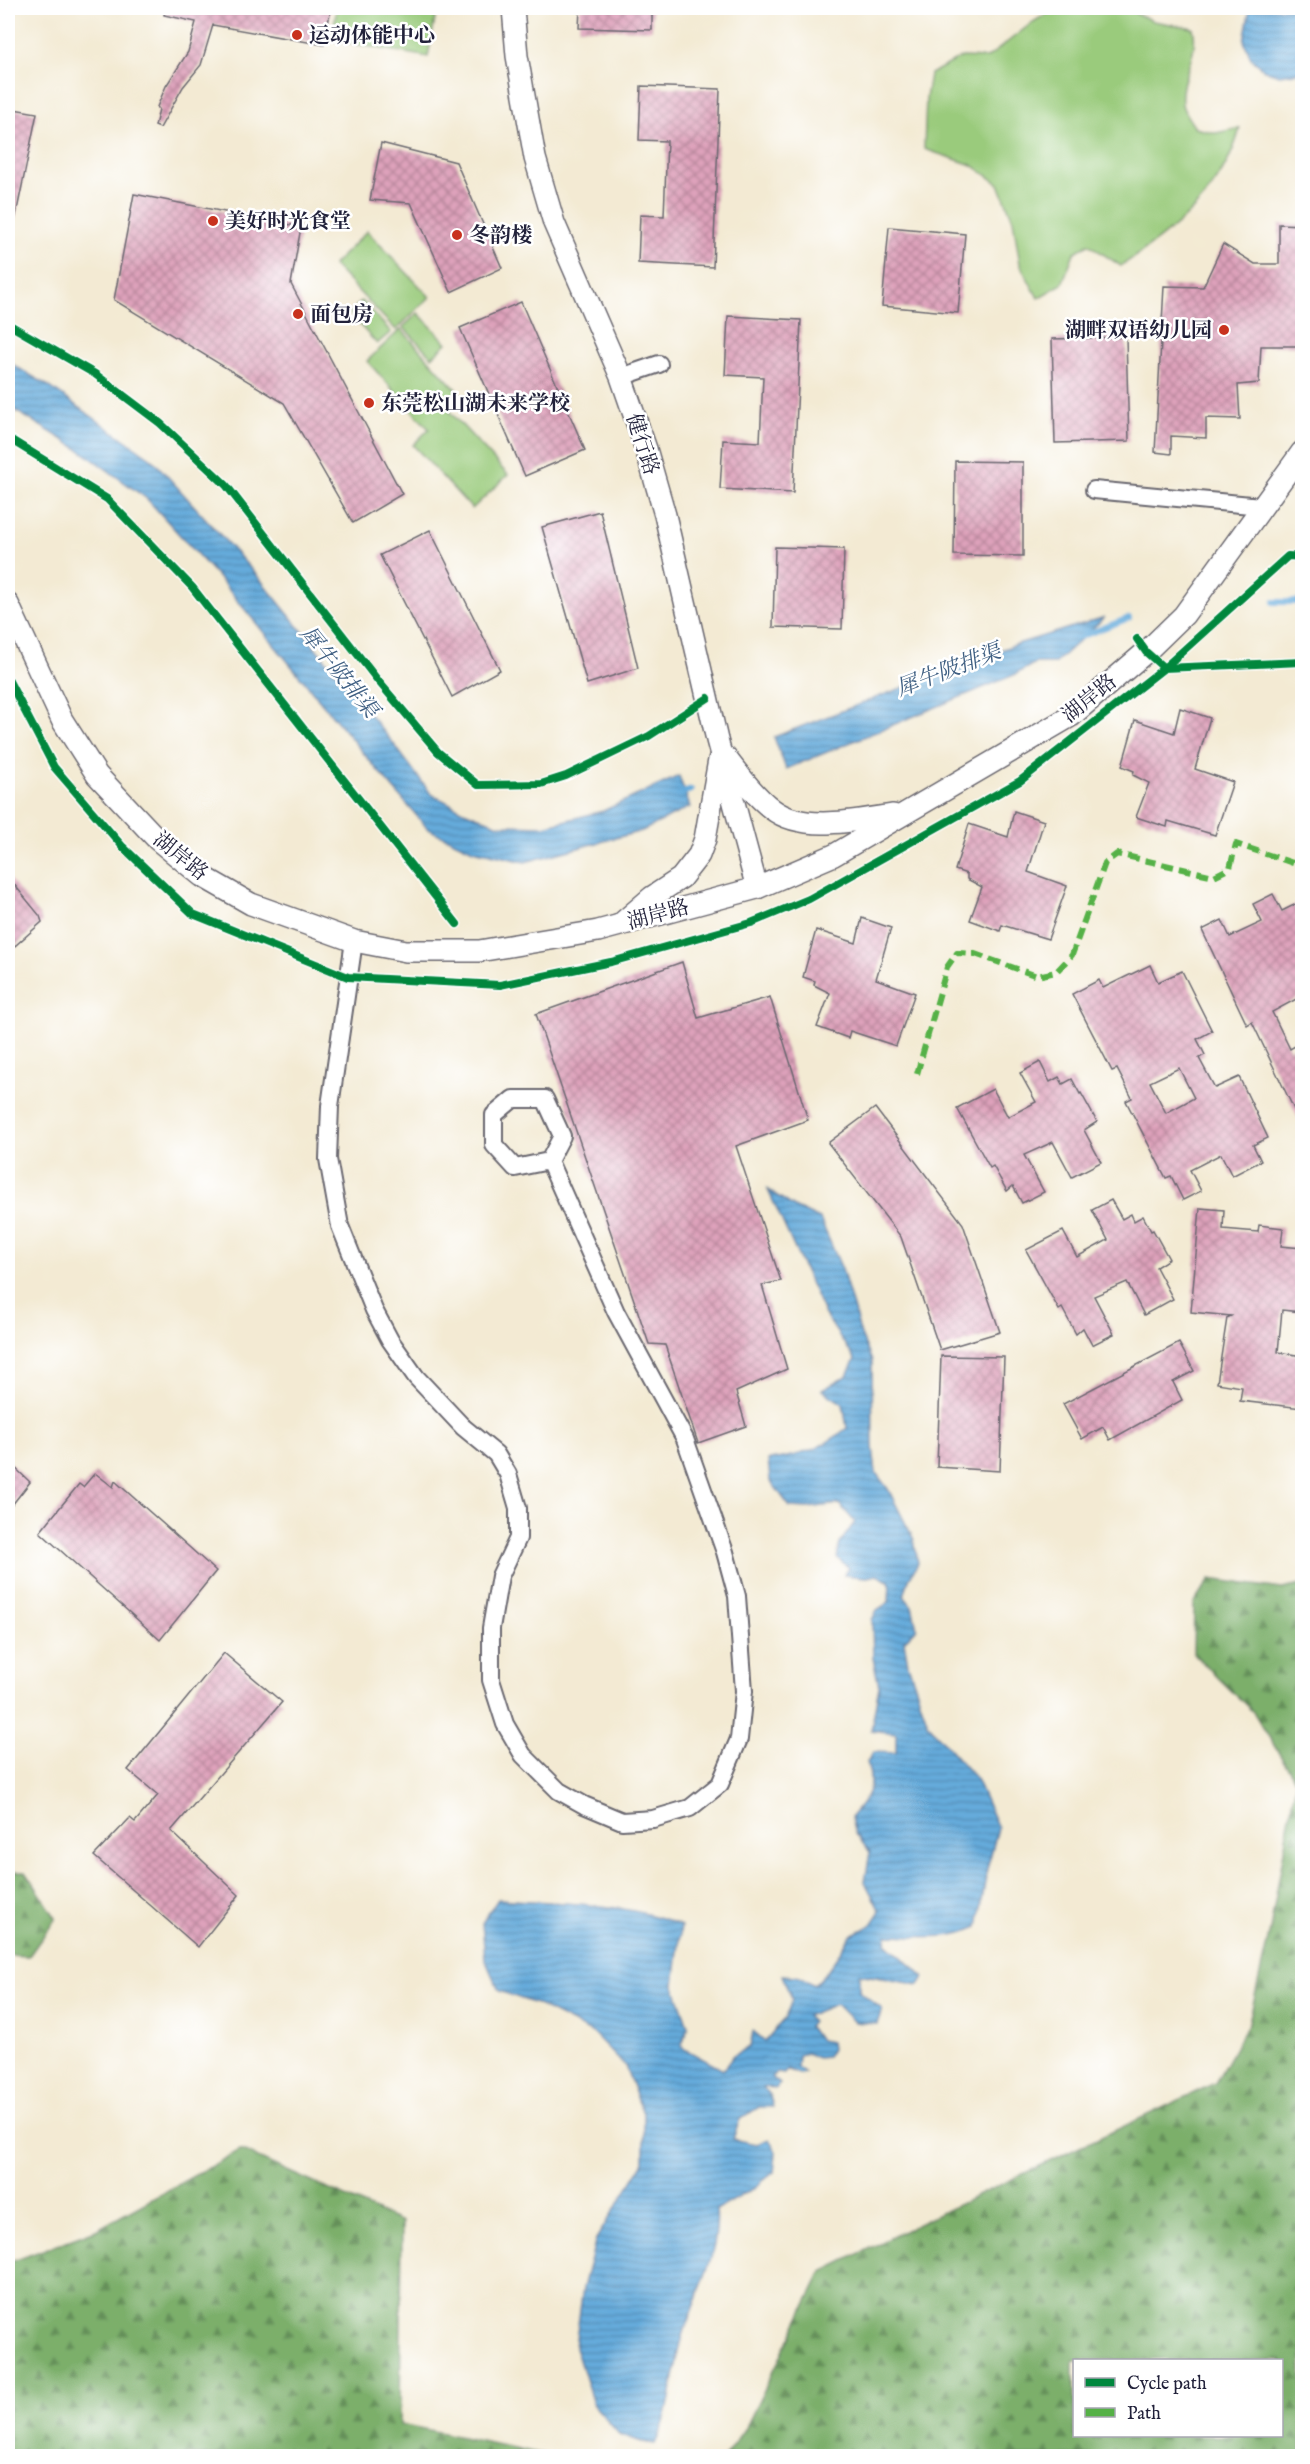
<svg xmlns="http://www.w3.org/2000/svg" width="1310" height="2464" font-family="'IM FELL English','Noto Serif SC',serif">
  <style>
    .grass { fill: #9acb7b; stroke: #5e765b; stroke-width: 1.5 }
    .forest { fill: url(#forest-firs); stroke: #4e6853; stroke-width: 1.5; fill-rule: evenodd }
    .water { fill: url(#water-rules); stroke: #44668b; stroke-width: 1.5 }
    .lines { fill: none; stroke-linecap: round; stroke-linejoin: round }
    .stream { stroke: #65abdb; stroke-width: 6 }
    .building { fill: url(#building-cross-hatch); fill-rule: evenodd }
    .minor-casing { stroke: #6b6870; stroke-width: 20 }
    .tertiary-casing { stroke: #6b6870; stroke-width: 24 }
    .minor { stroke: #fff; stroke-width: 16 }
    .tertiary { stroke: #fff; stroke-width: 21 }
    .quiet { stroke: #55b146; stroke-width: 6; stroke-dasharray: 12 6; stroke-linecap: butt }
    .cycleway-casing { stroke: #fff; stroke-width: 11 }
    .cycleway { stroke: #00873e; stroke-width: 8 }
    .poi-dot { fill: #c8321e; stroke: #fff; stroke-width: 2 }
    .labels { text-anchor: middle; stroke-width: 5; stroke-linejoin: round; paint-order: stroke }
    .poi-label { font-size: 21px; font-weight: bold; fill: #22223b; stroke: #fff; text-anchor: start }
    .street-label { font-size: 21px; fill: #22223b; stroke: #fff }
    .water-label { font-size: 22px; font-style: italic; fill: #406083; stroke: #fff }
  </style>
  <defs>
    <pattern id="forest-firs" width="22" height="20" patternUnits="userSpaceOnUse" patternTransform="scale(1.5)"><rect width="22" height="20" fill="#7baf6b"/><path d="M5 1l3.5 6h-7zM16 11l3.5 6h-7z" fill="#648e59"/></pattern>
    <pattern id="water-rules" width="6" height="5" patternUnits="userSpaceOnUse" patternTransform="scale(1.5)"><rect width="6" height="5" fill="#65abdb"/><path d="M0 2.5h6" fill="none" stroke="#538bb3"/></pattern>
    <pattern id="building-cross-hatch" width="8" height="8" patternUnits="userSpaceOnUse" patternTransform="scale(1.5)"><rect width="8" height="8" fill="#dea2bb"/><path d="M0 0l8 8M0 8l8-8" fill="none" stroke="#b48499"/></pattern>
  </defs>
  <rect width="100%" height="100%" fill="#fff"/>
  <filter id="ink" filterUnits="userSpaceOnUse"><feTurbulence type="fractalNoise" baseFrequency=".0167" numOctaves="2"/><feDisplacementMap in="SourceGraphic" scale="12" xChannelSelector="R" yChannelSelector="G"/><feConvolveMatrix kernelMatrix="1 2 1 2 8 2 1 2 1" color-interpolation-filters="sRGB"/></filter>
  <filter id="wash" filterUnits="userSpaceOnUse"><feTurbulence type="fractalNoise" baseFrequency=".008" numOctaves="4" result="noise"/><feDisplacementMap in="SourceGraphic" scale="24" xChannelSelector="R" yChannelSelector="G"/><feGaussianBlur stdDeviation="1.35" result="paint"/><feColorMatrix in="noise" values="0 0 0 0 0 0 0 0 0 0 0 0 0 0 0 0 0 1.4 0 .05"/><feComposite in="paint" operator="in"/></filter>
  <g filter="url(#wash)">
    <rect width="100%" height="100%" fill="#f3ead3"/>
    <g class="grass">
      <path d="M337,8H437L428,57L331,40Z"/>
      <path d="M1056,8H1134L1135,13L1153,21L1193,28C1200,53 1179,77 1182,103C1182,111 1191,121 1195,128L1216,133L1240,128C1223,194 1174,230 1121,266L1088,244L1074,253L1062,284L1038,298L1020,264L1013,220L999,184L972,165L924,149L926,98L930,74L962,57L987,58L1033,22Z"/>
      <path d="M367,231L430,297L396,330L333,265Z"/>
      <path d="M362,301L391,332L377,344L349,313Z"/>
      <path d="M418,313L447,343L432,357L403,327Z"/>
      <path d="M401,329L463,397L449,411L508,475L472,509L413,445L429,429L367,361Z"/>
    </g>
    <g class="forest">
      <path d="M1210,1579L1282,1589L1302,1585V2456H725L747,2425L822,2272L926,2220L1215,2083L1249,2022L1270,1930L1296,1781L1254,1713L1193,1653L1194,1603ZM1074,2360H1282V2436H1074Z"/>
      <path d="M8,1872H26L56,1918L29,1956L8,1955Z"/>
      <path d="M240,2150L402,2222L400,2424L552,2456H8V2263L96,2230Z"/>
    </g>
    <g class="water">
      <path d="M1250,8H1302V72L1279,75L1264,70L1251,58L1244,41Z"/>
      <path d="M8,362L47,385L152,459L259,578L393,743L431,794L464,811L499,825L544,826L603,811L679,776L690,807L642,831L525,862L473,850L428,829L374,766L218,577L147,499L80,450L8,406Z"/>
      <path d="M1105,617L1055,663H1035L1016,674L786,769L774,737L1014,645Z"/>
      <path d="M768,1190L796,1208L820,1219L842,1269L861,1335L872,1361L873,1447L876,1473L888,1489L914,1540L918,1563L909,1579L904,1596L912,1606L917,1628L904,1641L908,1664L928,1724L976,1779L998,1828L987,1869L978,1927C944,1942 922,1935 887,1935L886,1943L924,1977L919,1985L859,1974V1991L882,2009L877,2024L854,2022L836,2004L806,2016L812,2022L808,2027L820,2040L831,2042L832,2049L827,2057L817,2058L807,2053L798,2055L797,2067L805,2073L799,2074L787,2069L784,2074L777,2073L772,2077L780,2084L774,2089L768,2087L763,2088L770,2096L773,2107H759L740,2119L733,2139L757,2144L769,2139L776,2153L774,2172L754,2188L716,2210C721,2259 689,2304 679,2351C672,2383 670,2414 655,2444L642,2442L619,2434L593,2404L575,2347L583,2288L596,2239L644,2162V2116L625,2066L593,2033L536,2004L499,1991L485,1959L482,1923L498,1899C553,1903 633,1902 681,1926L674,1985L688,2026L681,2047L723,2070L734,2055L750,2047L753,2031L765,2041L785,2018L792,2000L782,1975L797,1976L814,1985L827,1972L851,1935L870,1926L880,1911L865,1882L870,1852L855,1834L851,1817C868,1797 875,1788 867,1762L873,1752L896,1753V1733L871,1730L879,1686L873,1658L872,1620L877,1610L889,1602L890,1582L877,1575L867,1577L844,1575L849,1568L837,1558L840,1543L855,1522L839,1504L808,1508L790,1507L770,1480L768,1460C801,1456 821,1449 847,1428L843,1404L822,1390L847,1376L855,1359L825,1315Z"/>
    </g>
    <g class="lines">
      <g class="stream">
        <path d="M1274,602H1302"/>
        <path d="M1080,637L1129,618"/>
        <path d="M677,795L691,790"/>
      </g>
    </g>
    <g id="blocks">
      <g class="building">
        <path d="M165,8H331L324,45L213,25L201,65L183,87L160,128L155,126L159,109L157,107L166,86L188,52L196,22L164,15Z"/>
        <path d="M580,8H652V30L579,28Z"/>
        <path d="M641,86L720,89L713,267L638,263L640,215L664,216L667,141L639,140Z"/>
        <path d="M8,108L37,113L15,220H8Z"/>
        <path d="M381,143L456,162L502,268L451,292L411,203L370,200Z"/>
        <path d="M134,194L301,227L291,284L402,494L353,523L284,403L114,300Z"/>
        <path d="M1279,224L1302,225V346H1261L1259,383L1238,385L1240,419L1206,418V438L1171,436V454L1155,452L1164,286L1203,287L1223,244L1255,264H1279Z"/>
        <path d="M889,227L965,234L958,313L882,306Z"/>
        <path d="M521,302L585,450L525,476L460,328Z"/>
        <path d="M728,316L801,320L793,493L720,489L723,440L760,442L763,377L725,375Z"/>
        <path d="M1126,337L1129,441L1055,443L1052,339Z"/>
        <path d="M955,461L1023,462V556L954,555Z"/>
        <path d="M600,511L638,668L587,684L542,527Z"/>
        <path d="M430,530L500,670L452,697L380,555Z"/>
        <path d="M775,547L844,549L842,629L773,627Z"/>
        <path d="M1180,708L1210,718L1195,769L1233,782L1215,835L1168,821L1167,827L1136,817L1149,783L1133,775L1134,771L1122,766L1135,720L1174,733Z"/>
        <path d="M1014,811L1044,821L1028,872L1067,886L1048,939L1002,925L1000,931L970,920L982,887L967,879V874L955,870L969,824L1008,837Z"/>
        <path d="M8,877L40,916L42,922L8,952Z"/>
        <path d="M1273,894L1282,911L1302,901V996L1272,1012L1290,1049L1302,1042V1126L1252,1022L1247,1025L1202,930L1222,920L1230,937L1262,922L1253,904Z"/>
        <path d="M862,918L891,928L876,979L915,993L896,1046L850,1031L848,1038L817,1027L830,993L814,985L815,981L803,977L816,930L856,943Z"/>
        <path d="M682,962L698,1018L770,997L808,1120L736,1146L781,1281L762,1285L787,1369L736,1392L746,1426L698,1443L665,1345L649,1344L536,1014Z"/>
        <path d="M1150,965L1158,982L1182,971L1212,1031L1197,1039L1205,1055L1199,1058L1215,1088L1239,1077L1268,1138L1253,1145L1261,1161L1232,1176L1221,1154L1190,1170L1201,1191L1183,1200L1171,1176L1166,1178L1126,1101L1132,1098L1117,1069L1112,1071L1072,994L1099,980L1103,988ZM1179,1068L1194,1098L1166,1113L1150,1082Z"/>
        <path d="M1040,1062L1050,1082L1059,1077L1063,1084L1072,1079L1080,1094L1081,1093L1097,1122L1084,1130L1101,1162L1072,1177L1053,1142L1024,1155L1044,1192L1022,1203L1013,1186L1007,1191L993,1166L990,1168L957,1108L993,1089L1008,1117L1036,1102L1020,1073Z"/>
        <path d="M875,1108L963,1224L1000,1332L940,1350L901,1237L828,1143Z"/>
        <path d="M1111,1200L1122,1219L1131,1214L1134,1221L1143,1216L1151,1231L1153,1230L1169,1259L1156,1267L1173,1299L1144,1315L1127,1282L1094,1296L1114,1334L1092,1345L1083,1328L1076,1334L1062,1308L1059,1310L1026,1250L1063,1231L1077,1257L1108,1240L1092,1210Z"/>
        <path d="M1200,1208L1224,1210L1223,1229L1258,1232L1259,1225L1283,1228L1281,1246L1302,1248V1312L1282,1310L1278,1352L1302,1356V1408L1240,1401L1242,1387L1217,1383L1227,1318L1231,1316L1191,1312Z"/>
        <path d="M1179,1343L1194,1371L1173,1382L1182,1400L1110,1440L1103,1427L1082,1439L1063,1404Z"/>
        <path d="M941,1356L1004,1357L1000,1471L937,1467Z"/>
        <path d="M8,1461L30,1482L8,1510Z"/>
        <path d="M95,1473L113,1487L115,1481L216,1571L160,1640L40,1532L79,1484L83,1487Z"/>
        <path d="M224,1653L282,1702L171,1831L239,1895L198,1947L94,1856L130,1818L135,1822L158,1795L128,1770Z"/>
      </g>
    </g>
  </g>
  <g filter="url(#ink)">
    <use href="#blocks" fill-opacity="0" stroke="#6b6870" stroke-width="1.5"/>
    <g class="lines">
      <defs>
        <g id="minor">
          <path d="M621,377L659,364"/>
          <path d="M1094,490L1261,506"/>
          <path d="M354,941L330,1106L328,1159L340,1226L374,1310L390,1340L416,1377L463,1427L496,1454L508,1474L518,1508V1538L500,1576L491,1628V1680L505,1724L523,1755L559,1791L584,1805L622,1821L653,1819L690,1808L720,1784L739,1739L744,1691L737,1596L725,1552L685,1439L616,1312L549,1161L562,1136L545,1099H513L494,1115V1145L515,1168L549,1161"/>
        </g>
        <g id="tertiary">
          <path d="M513,8L517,56L535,158L554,223L621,377L646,449L665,515L717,740L757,888"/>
          <path d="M8,604L62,720L97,775L158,840L202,876L251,904L354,941L406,951H479L598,931L757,888L834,855L1071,716L1146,652L1184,615L1302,452"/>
          <path d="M726,758C740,776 754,795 772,809C803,833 858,820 893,815"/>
          <path d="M623,922L652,897L681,878L699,855L705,839L719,760"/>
        </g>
      </defs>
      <use href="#minor" class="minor-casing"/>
      <use href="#tertiary" class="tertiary-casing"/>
      <use href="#minor" class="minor"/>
      <use href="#tertiary" class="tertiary"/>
      <g class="quiet">
        <path d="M917,1074L947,967L957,953L975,954L1037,976L1056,972L1072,955L1105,863L1117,854L1214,876L1230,868L1236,844L1302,866"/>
        <path d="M8,1588L9,1586"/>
      </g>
      <defs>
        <g id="cycleway">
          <path d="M8,324L95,374L160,423L226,485L379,682L438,752L478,785L541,784L566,776L649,736L708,698"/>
          <path d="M8,438L107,499L192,587L457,924"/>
          <path d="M1137,639L1146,652L1164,668L1288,556L1302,557"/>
          <path d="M8,679L54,767L123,847L193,914L348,977L500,985L611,962L751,923L809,899L1020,781L1164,668L1302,662"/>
        </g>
      </defs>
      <use href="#cycleway" class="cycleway-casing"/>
      <use href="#cycleway" class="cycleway"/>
    </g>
  </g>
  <g class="poi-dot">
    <circle cx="297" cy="35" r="6"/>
    <circle cx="213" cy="221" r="6"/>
    <circle cx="457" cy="235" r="6"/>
    <circle cx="298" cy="314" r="6"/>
    <circle cx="1224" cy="330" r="6"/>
    <circle cx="369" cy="403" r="6"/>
  </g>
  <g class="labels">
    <g class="poi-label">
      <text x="309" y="42">运动体能中心</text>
      <text x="225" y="228">美好时光食堂</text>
      <text x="469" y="242">冬韵楼</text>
      <text x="310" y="321">面包房</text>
      <text x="1212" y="337" text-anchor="end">湖畔双语幼儿园</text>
      <text x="381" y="410">东莞松山湖未来学校</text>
    </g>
    <g class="street-label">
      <text transform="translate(643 444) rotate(72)" y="7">健行路</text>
      <text transform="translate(1089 698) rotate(-39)" y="7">湖岸路</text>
      <text transform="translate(181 856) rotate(39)" y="7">湖岸路</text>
      <text transform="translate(658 914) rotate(-15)" y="7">湖岸路</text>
    </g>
    <g class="water-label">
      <text transform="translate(948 669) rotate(-21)" y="8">犀牛陂排渠</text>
      <text transform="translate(340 671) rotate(51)" y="8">犀牛陂排渠</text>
    </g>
  </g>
  <rect width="1310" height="2464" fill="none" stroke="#fff" stroke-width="30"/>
  <rect x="1073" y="2359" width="210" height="78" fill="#ffffff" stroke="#a7a7b1" stroke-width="1.5"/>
  <rect x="1085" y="2378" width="30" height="9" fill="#00873e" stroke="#a7a7b1" stroke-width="1.5"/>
  <text x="1127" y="2389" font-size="18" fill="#22223b">Cycle path</text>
  <rect x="1085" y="2408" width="30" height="9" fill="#55b146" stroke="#a7a7b1" stroke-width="1.5"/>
  <text x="1127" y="2419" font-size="18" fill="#22223b">Path</text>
</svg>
